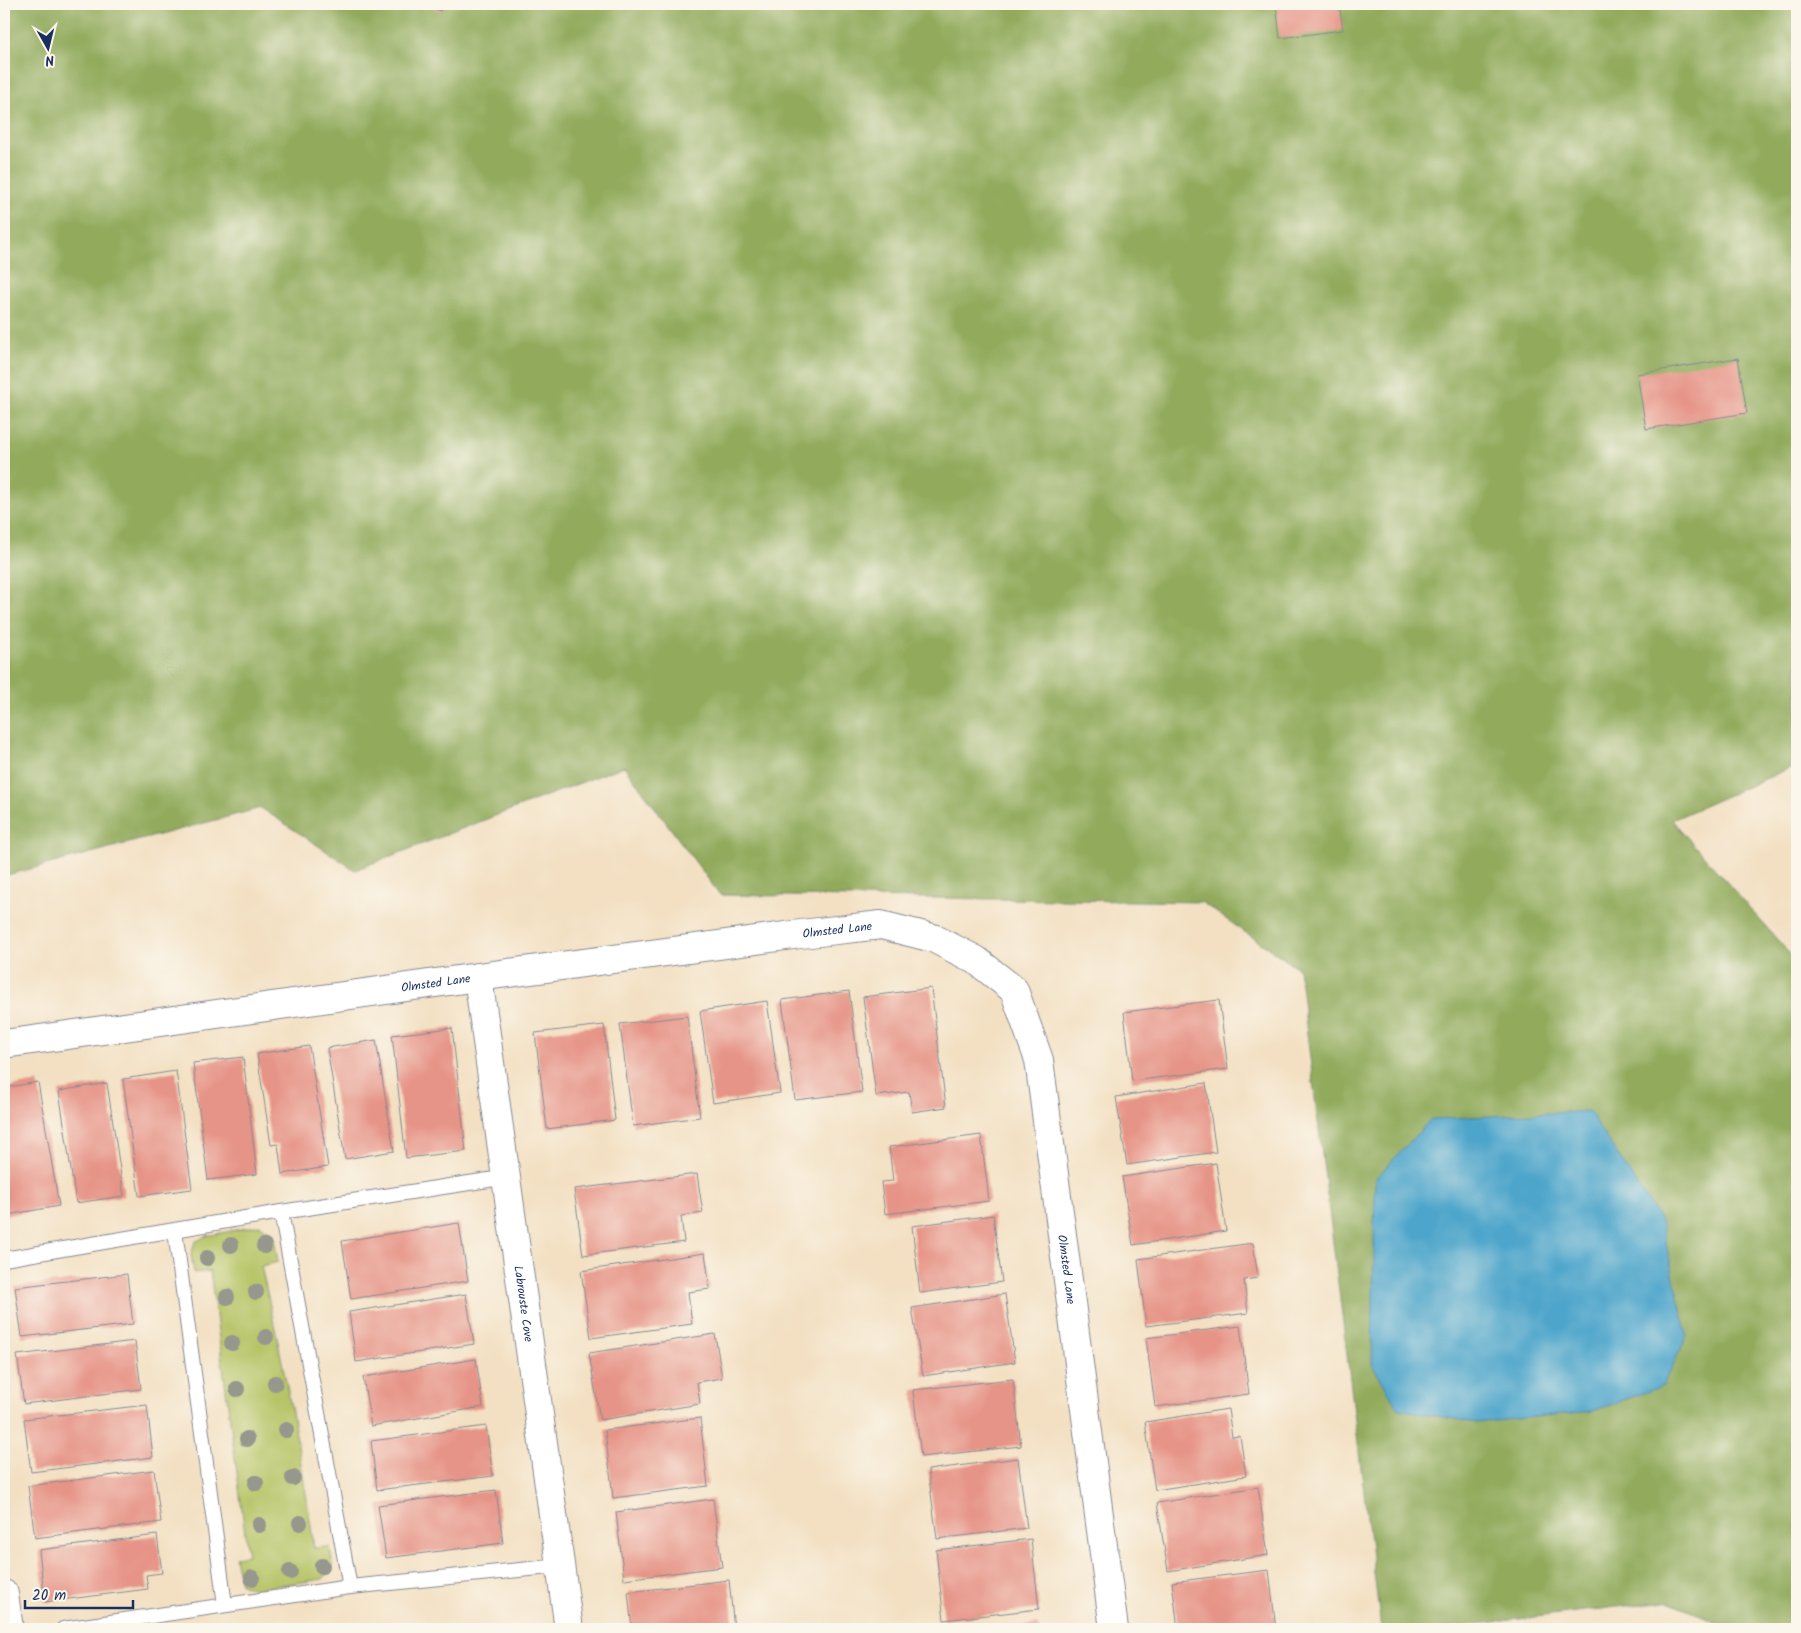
<svg xmlns="http://www.w3.org/2000/svg" width="1801" height="1633" font-family="Kalam,sans-serif">
  <style>
    .green { fill: #b7c568; stroke: #697a63 }
    .forest { fill: #91aa5c; stroke: #566c5d }
    .water { fill: #4ea5cb; stroke: #346a94 }
    .building { fill: #e69487 }
    .lines { fill: none; stroke-linecap: round; stroke-linejoin: round }
    .lane-casing { stroke: #878890; stroke-width: 16 }
    .street-casing { stroke: #878890; stroke-width: 30 }
    .lane { stroke: #fff; stroke-width: 14 }
    .street { stroke: #fff; stroke-width: 28 }
    .tree { fill: #96978d }
    .labels { text-anchor: middle; stroke-width: 5; stroke-linejoin: round; paint-order: stroke }
    .street-label { font-size: 12px; fill: #1b2f5e; stroke: #fbf7ec }
  </style>
  <rect width="100%" height="100%" fill="#fbf7ec"/>
  <filter id="ink" filterUnits="userSpaceOnUse"><feTurbulence type="fractalNoise" baseFrequency=".02" numOctaves="2"/><feDisplacementMap in="SourceGraphic" scale="10" xChannelSelector="R" yChannelSelector="G"/><feConvolveMatrix kernelMatrix="1 2 1 2 8 2 1 2 1" color-interpolation-filters="sRGB"/></filter>
  <filter id="wash" filterUnits="userSpaceOnUse"><feTurbulence type="fractalNoise" baseFrequency=".0096" numOctaves="4" result="noise"/><feDisplacementMap in="SourceGraphic" scale="20" xChannelSelector="R" yChannelSelector="G"/><feGaussianBlur stdDeviation="1.12" result="paint"/><feColorMatrix in="noise" values="0 0 0 0 0 0 0 0 0 0 0 0 0 0 0 0 0 1.4 0 .05"/><feComposite in="paint" operator="in"/></filter>
  <g filter="url(#wash)">
    <rect width="100%" height="100%" fill="#f3e0c3"/>
    <path class="green" d="M260,1225L273,1233L278,1262L261,1266C283,1360 301,1453 314,1548L330,1547L333,1566L323,1579L255,1589L241,1584L235,1557L248,1555L210,1271L194,1273L191,1255L195,1242L206,1236Z"/>
    <path class="forest" d="M4,4H1797V765L1672,820L1797,962V1629H1735L1666,1601L1437,1629H1381L1299,969L1201,902L720,895L624,766L355,870L261,808L4,876Z"/>
    <path class="water" d="M1589,1111L1661,1221L1687,1336L1663,1386L1593,1411L1476,1423L1399,1409L1372,1365L1375,1179L1431,1119Z"/>
    <g id="blocks">
      <g class="building">
        <path d="M424,4H443L440,11Z"/>
        <path d="M1276,4H1339L1343,30L1280,38Z"/>
        <path d="M1738,358L1747,413L1646,429L1637,374Z"/>
        <path d="M931,988L946,1107L912,1112L909,1092L876,1096L863,997Z"/>
        <path d="M849,991L862,1092L795,1100L782,1000Z"/>
        <path d="M1219,1000L1228,1069L1132,1081L1124,1012Z"/>
        <path d="M767,1001L780,1093L713,1103L700,1011Z"/>
        <path d="M687,1016L700,1117L633,1126L620,1024Z"/>
        <path d="M604,1025L615,1120L547,1129L535,1033Z"/>
        <path d="M452,1028L466,1151L406,1158L392,1035Z"/>
        <path d="M376,1040L394,1151L345,1159L327,1048Z"/>
        <path d="M309,1046L328,1167L282,1174L278,1144L271,1145L257,1054Z"/>
        <path d="M243,1057L257,1174L208,1180L193,1063Z"/>
        <path d="M176,1071L192,1189L139,1196L123,1079Z"/>
        <path d="M38,1082L59,1206L7,1215L4,1197V1088Z"/>
        <path d="M107,1083L124,1196L76,1203L59,1091Z"/>
        <path d="M1206,1083L1216,1152L1127,1165L1116,1097Z"/>
        <path d="M981,1135L989,1201L885,1214L881,1182L893,1181L889,1147Z"/>
        <path d="M1216,1163L1226,1231L1133,1245L1122,1177Z"/>
        <path d="M697,1174L703,1213L681,1216L684,1242L583,1255L574,1189Z"/>
        <path d="M993,1215L1002,1282L920,1293L912,1226Z"/>
        <path d="M459,1223L468,1281L351,1299L342,1241Z"/>
        <path d="M1253,1243L1258,1278L1244,1280L1248,1313L1146,1326L1138,1259Z"/>
        <path d="M705,1253L710,1289L688,1292L692,1324L591,1338L581,1271Z"/>
        <path d="M127,1274L133,1324L22,1337L15,1287Z"/>
        <path d="M466,1294L474,1344L356,1362L349,1312Z"/>
        <path d="M1005,1294L1015,1362L923,1376L912,1308Z"/>
        <path d="M1240,1326L1249,1394L1155,1407L1146,1338Z"/>
        <path d="M715,1334L722,1378L697,1382L700,1404L600,1420L589,1353Z"/>
        <path d="M135,1341L141,1389L24,1404L17,1355Z"/>
        <path d="M476,1359L483,1407L371,1426L363,1377Z"/>
        <path d="M1013,1379L1021,1446L921,1457L913,1390Z"/>
        <path d="M147,1405L153,1457L31,1472L24,1419Z"/>
        <path d="M1228,1409L1232,1437L1240,1436L1246,1476L1155,1490L1145,1422Z"/>
        <path d="M700,1418L708,1486L613,1498L605,1430Z"/>
        <path d="M486,1426L493,1476L377,1490L371,1441Z"/>
        <path d="M1018,1458L1027,1528L937,1539L928,1470Z"/>
        <path d="M154,1470L161,1522L35,1538L28,1486Z"/>
        <path d="M1258,1487L1268,1555L1168,1571L1157,1503Z"/>
        <path d="M496,1490L503,1543L386,1558L378,1505Z"/>
        <path d="M713,1499L722,1567L624,1579L616,1512Z"/>
        <path d="M157,1535L162,1573L146,1575L148,1589L45,1602L39,1550Z"/>
        <path d="M1031,1539L1039,1609L944,1620L936,1550Z"/>
        <path d="M1269,1570L1276,1629H1178L1172,1582Z"/>
        <path d="M729,1580L734,1629H632L628,1592Z"/>
        <path d="M1038,1624L1039,1629H1001V1628Z"/>
      </g>
    </g>
  </g>
  <g filter="url(#ink)">
    <use href="#blocks" fill-opacity="0" stroke="#878890" stroke-width="1"/>
    <g class="lines">
      <defs>
        <g id="lane">
          <path d="M281,1212L350,1587"/>
          <path d="M175,1231L225,1605"/>
          <path d="M4,1259L281,1212L508,1177"/>
          <path d="M63,1629L350,1587L560,1566"/>
        </g>
        <g id="street">
          <path id="s1" d="M478,977L569,1629"/>
          <path id="s2" d="M4,1044L478,977L801,934L881,925L933,938L976,960L1014,990L1039,1060L1114,1629"/>
          <path d="M4,1594L9,1629"/>
        </g>
      </defs>
      <use href="#lane" class="lane-casing"/>
      <use href="#street" class="street-casing"/>
      <use href="#lane" class="lane"/>
      <use href="#street" class="street"/>
    </g>
    <g class="tree">
      <circle cx="231" cy="1245" r="8"/>
      <circle cx="264" cy="1246" r="8"/>
      <circle cx="207" cy="1258" r="8"/>
      <circle cx="256" cy="1292" r="8"/>
      <circle cx="227" cy="1297" r="8"/>
      <circle cx="266" cy="1337" r="8"/>
      <circle cx="232" cy="1343" r="8"/>
      <circle cx="275" cy="1383" r="8"/>
      <circle cx="237" cy="1389" r="8"/>
      <circle cx="286" cy="1430" r="8"/>
      <circle cx="247" cy="1439" r="8"/>
      <circle cx="293" cy="1478" r="8"/>
      <circle cx="256" cy="1483" r="8"/>
      <circle cx="300" cy="1523" r="8"/>
      <circle cx="259" cy="1525" r="8"/>
      <circle cx="322" cy="1566" r="8"/>
      <circle cx="290" cy="1572" r="8"/>
      <circle cx="252" cy="1578" r="8"/>
    </g>
  </g>
  <g class="labels">
    <g class="street-label">
      <text dy="4" stroke="none"><textPath href="#s2" startOffset="841">Olmsted Lane</textPath></text>
      <text dy="4" stroke="none"><textPath href="#s2" startOffset="436">Olmsted Lane</textPath></text>
      <text dy="4" stroke="none"><textPath href="#s2" startOffset="1321">Olmsted Lane</textPath></text>
      <text dy="4" stroke="none"><textPath href="#s1" startOffset="330">Labrouste Cove</textPath></text>
    </g>
  </g>
  <rect width="1801" height="1633" fill="none" stroke="#fbf7ec" stroke-width="20"/>
  <g transform="translate(48 48) rotate(172)" stroke="#fbf7ec" stroke-width="4" paint-order="stroke">
  <path d="M0-4L9 19L0 12L-9 19Z" fill="#1b2f5e"/>
  <text y="-8" font-size="14" font-weight="bold" text-anchor="middle" fill="#1b2f5e">N</text>
  </g>
  <path d="M25 1600v8h108v-8" fill="none" stroke="#1b2f5e" stroke-width="2.5"/>
  <text x="32" y="1600" font-size="15" fill="#1b2f5e" stroke="#fbf7ec" stroke-width="4" paint-order="stroke">20 m</text>
</svg>
